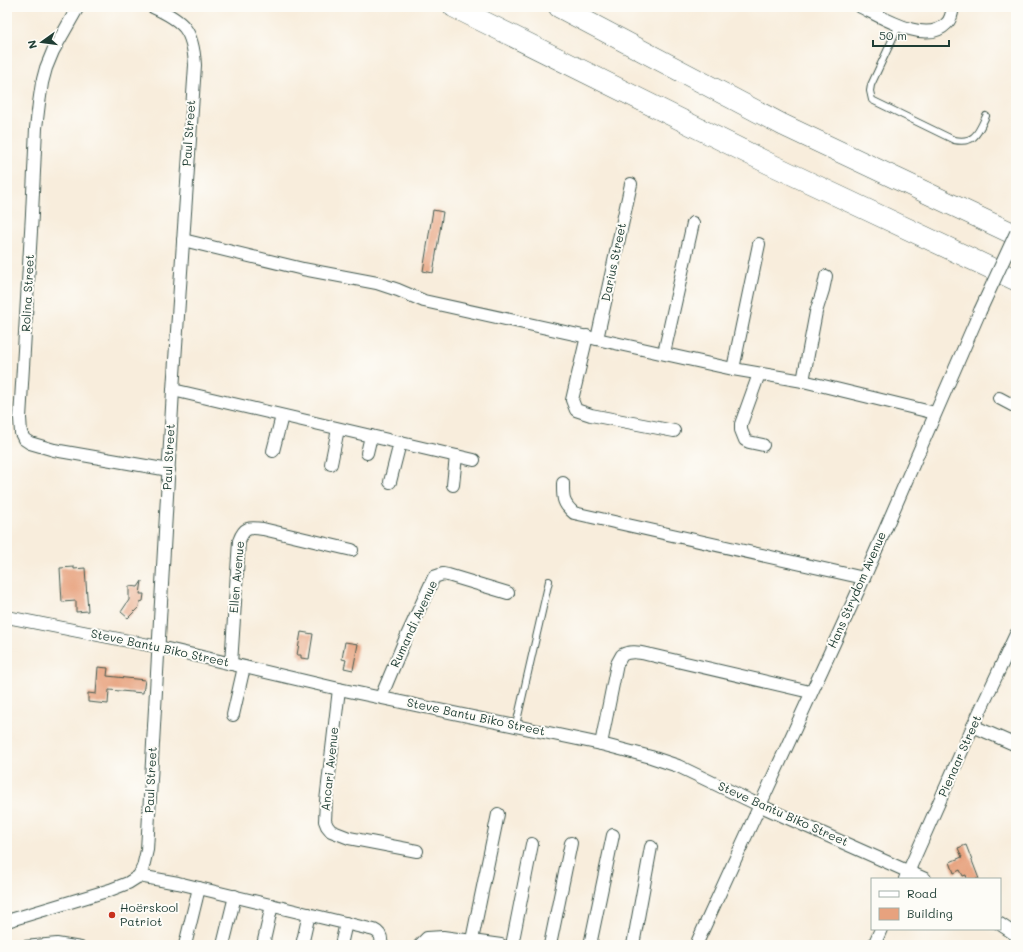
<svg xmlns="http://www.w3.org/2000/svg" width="1023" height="952" font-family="Mali,sans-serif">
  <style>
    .building { fill: #e7a27e }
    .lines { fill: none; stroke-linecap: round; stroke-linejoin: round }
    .lane-casing { stroke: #40574d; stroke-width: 8 }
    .street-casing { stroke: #40574d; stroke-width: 14 }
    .highway-casing { stroke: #40574d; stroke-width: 22 }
    .lane { stroke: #fff; stroke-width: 6 }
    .street { stroke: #fff; stroke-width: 12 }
    .highway { stroke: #fff; stroke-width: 21 }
    .street-bridge-casing { stroke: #40574d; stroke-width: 14; stroke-linecap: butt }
    .street-bridge { stroke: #fff; stroke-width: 12 }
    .poi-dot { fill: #c8321e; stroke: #fdfcf7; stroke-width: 1.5 }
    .labels { text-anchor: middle; stroke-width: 4; stroke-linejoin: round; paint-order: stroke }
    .street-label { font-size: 12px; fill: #1f3d34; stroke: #fdfcf7 }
    .poi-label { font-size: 12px; fill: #1f3d34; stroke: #fdfcf7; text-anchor: start }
  </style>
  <rect width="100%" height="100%" fill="#fdfcf7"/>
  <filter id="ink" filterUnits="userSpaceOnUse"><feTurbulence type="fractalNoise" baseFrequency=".025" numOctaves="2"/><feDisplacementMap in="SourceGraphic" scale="8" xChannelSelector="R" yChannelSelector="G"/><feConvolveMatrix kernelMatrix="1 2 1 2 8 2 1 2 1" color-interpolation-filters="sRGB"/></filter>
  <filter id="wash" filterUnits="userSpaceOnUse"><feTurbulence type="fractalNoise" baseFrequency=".012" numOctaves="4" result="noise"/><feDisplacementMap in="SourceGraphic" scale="16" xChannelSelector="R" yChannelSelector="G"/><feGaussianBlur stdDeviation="0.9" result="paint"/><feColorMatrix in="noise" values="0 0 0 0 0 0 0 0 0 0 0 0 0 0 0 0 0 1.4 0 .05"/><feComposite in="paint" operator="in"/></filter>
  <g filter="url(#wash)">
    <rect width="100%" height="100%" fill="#f8eddc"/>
    <g id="blocks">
      <g class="building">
        <path d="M433,210L443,212L433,273L423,271Z"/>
        <path d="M74,567V569L85,568L88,611L76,612V601L62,602L60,568Z"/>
        <path d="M142,581L140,594H144L143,601L140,602L139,607L128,618L121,612L129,600V586L138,587Z"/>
        <path d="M301,632L313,634L309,659L301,658V655H297Z"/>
        <path d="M345,642L358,644L353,670L344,668L346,660L342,659Z"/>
        <path d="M98,667L108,668L107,676L145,680L143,693L109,690L108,704L88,702V693L96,694Z"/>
        <path d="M966,845L979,879H967L966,875L963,876L960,870L954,873L950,862L962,857L958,848Z"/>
      </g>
    </g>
  </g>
  <g filter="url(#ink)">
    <use href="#blocks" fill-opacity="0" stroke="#40574d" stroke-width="1"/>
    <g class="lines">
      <defs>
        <g id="lane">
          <path d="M899,25L871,85L870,91L872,100L954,140C975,144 978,133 986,116"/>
          <path d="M516,725L549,581"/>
          <path d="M13,945L57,941L81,945"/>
        </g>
        <g id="street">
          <path d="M78,7L53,51L46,68L42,83L39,103L36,128L32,214L20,418L21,433L24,439L30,443L54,450L169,470"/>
          <path d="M861,7C882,17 926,45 946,24C951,20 952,13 953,7"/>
          <path d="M183,240L303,269L377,283L398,290L424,301L733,369L803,381L935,413"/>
          <path d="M587,336L572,400L576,410L591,415L674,431"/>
          <path d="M597,339L631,184"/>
          <path d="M664,353L693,223"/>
          <path d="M733,369L759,244"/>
          <path d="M759,374L741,424V430L745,440L749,442L763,445"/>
          <path d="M803,381L816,312L823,290L826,276"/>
          <path d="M173,390L474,460"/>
          <path d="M999,398L1016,407"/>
          <path d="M273,451L282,416"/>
          <path d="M367,453L371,436"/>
          <path d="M331,464L338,429"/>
          <path d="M390,482L400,443"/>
          <path d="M563,483C563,497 562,503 574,513L864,578"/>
          <path d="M453,485L456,456"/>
          <path d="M7,617L159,647L339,689L601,744L651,757L678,766L761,806L925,879"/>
          <path d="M231,664L239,541C244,527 249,527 263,529L352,550"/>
          <path d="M339,689L326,801L325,821L327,826L331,831L349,838L417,851"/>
          <path d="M381,697L404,642L434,577L443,574L448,575L508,593"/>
          <path d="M233,715L244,667"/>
          <path d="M973,726L1016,745"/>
          <path d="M601,744L617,664L622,655C631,650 641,653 651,655L810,692"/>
          <path d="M139,876L143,867L147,850L173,390L195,65C193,30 184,21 153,7"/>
          <path d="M139,876L178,883L374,930C381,933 382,938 381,945"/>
          <path d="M905,879L973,726L1016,634"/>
          <path d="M7,921L110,890L128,883L139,876"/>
          <path d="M1000,924L1016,935"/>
          <path d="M472,940L498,814"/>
          <path d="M185,945L199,888"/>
          <path d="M223,945L235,896"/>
          <path d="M263,945L272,905"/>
          <path d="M302,945L309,914"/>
          <path d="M341,945L346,923"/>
          <path d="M420,945L427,938L443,937L501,945"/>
          <path d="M512,945L532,844"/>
          <path d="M550,945L571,843"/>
          <path d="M590,945L613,835"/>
          <path d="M633,945L651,847"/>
          <path d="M696,945L864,578L980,311"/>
          <path d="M874,945L881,929"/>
        </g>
        <g id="highway">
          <path d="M454,7L768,163L1016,280"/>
          <path d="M559,7L783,125L1016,235"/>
        </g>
      </defs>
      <use href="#lane" class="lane-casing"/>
      <use href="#street" class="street-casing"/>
      <use href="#highway" class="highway-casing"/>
      <use href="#lane" class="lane"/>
      <use href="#street" class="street"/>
      <use href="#highway" class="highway"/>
      <defs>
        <path id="street-bridge" d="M980,311L1016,233"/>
      </defs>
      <use href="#street-bridge" class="street-bridge-casing"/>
      <use href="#street-bridge" class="street-bridge"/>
    </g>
  </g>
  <circle class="poi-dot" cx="112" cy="915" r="4"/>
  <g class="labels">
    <g class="street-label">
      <text transform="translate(189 133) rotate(-86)" y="4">Paul Street</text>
      <text transform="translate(614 262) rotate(-78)" y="4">Darius Street</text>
      <text transform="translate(28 293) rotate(-87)" y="4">Rolina Street</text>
      <text transform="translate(169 457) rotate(-87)" y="4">Paul Street</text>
      <text transform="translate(237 577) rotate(-85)" y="4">Ellen Avenue</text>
      <text transform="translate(857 590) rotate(-66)" y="4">Hans Strydom Avenue</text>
      <text transform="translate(414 624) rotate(-65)" y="4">Rumandi Avenue</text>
      <text transform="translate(160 648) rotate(12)" y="4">Steve Bantu Biko Street</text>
      <text transform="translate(476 717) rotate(12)" y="4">Steve Bantu Biko Street</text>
      <text transform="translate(960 756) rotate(-66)" y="4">Pienaar Street</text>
      <text transform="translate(330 769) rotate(-84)" y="4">Ancari Avenue</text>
      <text transform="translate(151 780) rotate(-87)" y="4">Paul Street</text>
      <text transform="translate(783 814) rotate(24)" y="4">Steve Bantu Biko Street</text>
    </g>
    <g class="poi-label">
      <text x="120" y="912">Hoërskool<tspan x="120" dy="14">Patriot</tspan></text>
    </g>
  </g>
  <rect width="1023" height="952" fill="none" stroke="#fdfcf7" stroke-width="24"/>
  <rect x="871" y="878" width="130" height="52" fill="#fdfcf7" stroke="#a4b0a9"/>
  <rect x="879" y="891" width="20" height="6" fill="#ffffff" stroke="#a4b0a9"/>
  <text x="907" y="898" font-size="12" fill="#1f3d34">Road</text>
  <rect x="879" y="908" width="20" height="12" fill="#e7a27e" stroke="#a4b0a9"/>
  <text x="907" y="918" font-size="12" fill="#1f3d34">Building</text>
  <g transform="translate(42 42) rotate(256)" stroke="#fdfcf7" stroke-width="3" paint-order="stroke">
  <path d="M0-3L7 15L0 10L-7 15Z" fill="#1f3d34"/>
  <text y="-6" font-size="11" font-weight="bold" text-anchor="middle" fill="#1f3d34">N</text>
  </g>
  <path d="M873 40v6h76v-6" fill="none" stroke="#1f3d34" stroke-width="2"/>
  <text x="879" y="40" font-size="12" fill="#1f3d34" stroke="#fdfcf7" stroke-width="3" paint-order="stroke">50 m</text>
</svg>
